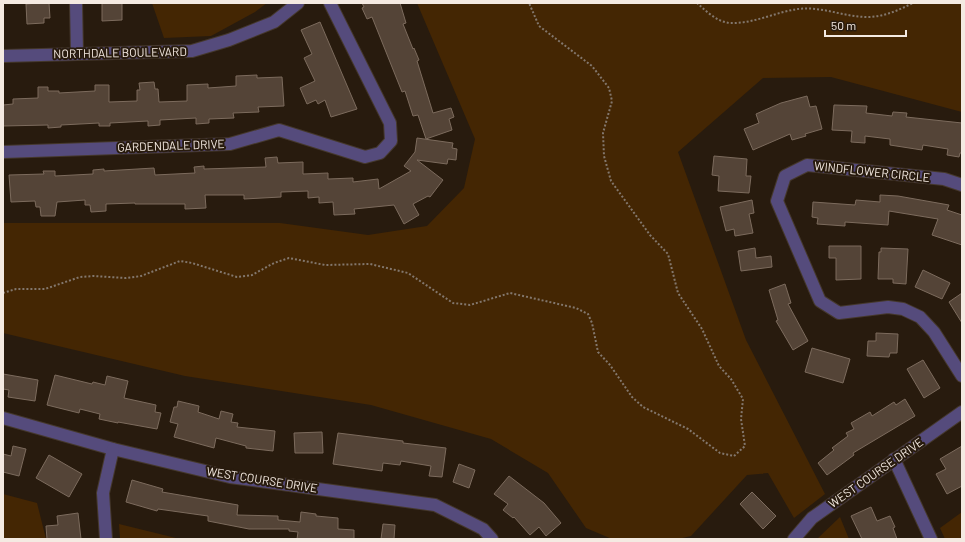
<svg xmlns="http://www.w3.org/2000/svg" width="965" height="542" font-family="Barlow,sans-serif">
  <style>
    .green { fill: #442603 }
    .building { fill: #544437; stroke: #7c6b5d }
    .lines { fill: none; stroke-linecap: round; stroke-linejoin: round }
    .minor-casing { stroke: #45382c; stroke-width: 14 }
    .tertiary-casing { stroke: #45382c; stroke-width: 14 }
    .path { stroke: #83776d; stroke-width: 2; stroke-dasharray: 2 2; stroke-linecap: butt }
    .minor { stroke: #554b7c; stroke-width: 12 }
    .tertiary { stroke: #554b7c; stroke-width: 12 }
    .labels { text-anchor: middle; stroke-width: 4; stroke-linejoin: round; paint-order: stroke }
    .street-label { font-size: 12px; fill: #f4eae2; stroke: #281b0e }
  </style>
  <rect width="100%" height="100%" fill="#281b0e"/>
  <g class="green">
    <path d="M152,3H267L255,12L211,36L164,38Z"/>
    <path d="M417,3H962V112L831,77L763,78L678,152L746,340L825,494L794,518L768,473L747,475L691,536L678,539H612L586,528L548,473L491,439L371,405L185,376L3,333V223H280L368,235L427,226L464,188L475,139Z"/>
    <path d="M3,494L37,503L46,539H3Z"/>
    <path d="M962,512V539H945L940,528Z"/>
    <path d="M840,517L849,539H817Z"/>
    <path d="M119,524L180,539H120Z"/>
  </g>
  <g class="building">
    <path d="M38,3H49L50,18H44V23L27,24L26,4Z"/>
    <path d="M102,3H122V20L102,21Z"/>
    <path d="M362,3H400L406,23L403,24L413,49L414,48L419,60L417,61L433,113L451,108L454,117L449,119L452,130L426,139L418,115L413,116L405,91L402,92L372,17L367,19L362,8L364,7Z"/>
    <path d="M320,22L357,109L331,117L325,100L318,104L316,100L307,104L300,88L315,81L304,58L312,54L301,30Z"/>
    <path d="M257,75V78L282,77L284,106L258,107L259,112L233,113L234,118L209,119V123L196,124V118L160,120V125L148,126V121L110,123V126H99V123L61,125V127L48,128V125L3,126V105L13,104V99L38,98V87H48V91H59V93L95,91V85H109V102L137,101V90H140L139,83L154,82L155,89H158L159,102L187,101V85L208,84V88L236,86V76Z"/>
    <path d="M807,96L810,107L816,106L822,129L805,134L806,136L792,140L790,134L753,150L744,129L759,123L756,114L781,103Z"/>
    <path d="M834,105L867,106L866,113L892,116L893,112L907,113L906,117L962,123V153H960L959,157L947,155L948,149L923,145L922,150L890,145V139L865,136V143L851,142L852,131L832,130Z"/>
    <path d="M417,138L453,143L452,148L457,149L456,160L448,159L447,164L417,160L443,180L430,197L428,196L413,204L419,215L404,224L394,205L354,209L355,214L334,215L333,202L319,203V197L308,198V191L281,192V197L244,199V195H205L206,208L185,209V204H135V203L106,204V211L91,212L90,205H85V200L57,202L55,216H41L40,207H36L35,201L11,202L9,175L44,174L43,171H55V176L93,174V170L104,169V171L154,168L155,175L195,173L194,167L204,166V169L266,167L265,158L277,157L278,163L303,162V174L328,173V179L353,178V182L378,179L379,189L411,171L404,166L415,152Z"/>
    <path d="M714,156L747,159L746,176H751L749,193L718,191L719,176L712,175Z"/>
    <path d="M880,195L898,196L949,205L947,210L962,215V245L932,235L938,219L889,211L888,225L845,222V226L817,224L818,218L812,217L813,202L855,205L856,200L880,202Z"/>
    <path d="M752,200L754,213L749,214L753,233L735,236L734,229L726,231L720,207Z"/>
    <path d="M829,246H861V279L836,280V258H829Z"/>
    <path d="M755,248L756,258L771,256L772,267L741,271L738,251Z"/>
    <path d="M881,248L908,249L906,284L893,283V279H878L879,252H881Z"/>
    <path d="M923,270L950,283L942,299L915,287Z"/>
    <path d="M785,284L791,303L788,304L808,341L793,350L776,321L778,320L769,290Z"/>
    <path d="M962,293V323L949,302Z"/>
    <path d="M876,333L898,334L897,353H890L889,357L867,356L868,341H876Z"/>
    <path d="M812,348L850,359L843,383L805,372Z"/>
    <path d="M923,360L940,388L924,398L907,369Z"/>
    <path d="M3,374L38,380L35,401L8,397L9,390L3,389Z"/>
    <path d="M55,375L92,384L93,382L105,385L107,376L128,381L124,398L156,405L155,412L161,413L157,429L118,422V423L99,419L100,414L80,409L79,413L47,405Z"/>
    <path d="M905,399L915,416L853,453L854,455L827,475L818,463L834,450L832,448L848,436L846,433L854,429L851,423L870,412L872,416L894,402L896,405Z"/>
    <path d="M178,401L199,406L198,412L219,419L221,411L233,414L231,422L238,423L237,427L275,431L273,451L246,448V446L216,438L214,448L174,437L178,424L170,422L174,407H177Z"/>
    <path d="M322,432L323,453H295L294,433Z"/>
    <path d="M338,433L403,441V443L446,448L442,477L429,476L431,466L401,461L400,465L383,463L382,471L333,464Z"/>
    <path d="M13,446L26,449L19,476L3,472V454L11,456Z"/>
    <path d="M962,446V486L947,494L936,474L946,469L940,459Z"/>
    <path d="M49,455L82,474L69,497L36,478Z"/>
    <path d="M459,464L475,470L469,488L453,482Z"/>
    <path d="M509,476L544,503L561,523L546,536L539,527L530,535L514,517L513,518L503,510L508,504L494,494Z"/>
    <path d="M132,480L163,489L162,492L238,505L237,515L278,516V520L300,522L301,512L316,514V516L338,518V529L354,530V539H297L298,532L289,531V529H249L208,521V516L158,509L157,511L126,502Z"/>
    <path d="M752,492L776,516L763,529L740,504Z"/>
    <path d="M871,507L877,521L890,516L895,527L893,528L897,539H862L851,516Z"/>
    <path d="M78,513L81,539H47L46,526L58,525L57,516Z"/>
    <path d="M383,524L395,525L394,539H381Z"/>
  </g>
  <g class="lines">
    <defs>
      <g id="minor">
        <path d="M76,3L77,53"/>
        <path d="M3,152L230,144L279,130L365,157L380,153L391,141L390,123L330,3"/>
        <path d="M962,185L944,179L807,165L785,176L777,201L820,301L839,313L888,307L903,309L920,317L934,332L962,376"/>
        <path d="M3,418L113,449L230,477L435,505L483,529L492,539"/>
        <path d="M894,459L931,539"/>
        <path d="M106,539L103,493L113,449"/>
        <path d="M794,539L812,518L962,412"/>
      </g>
      <path id="tertiary" d="M3,56L192,51L229,40L274,22L298,3"/>
    </defs>
    <use href="#minor" class="minor-casing"/>
    <use href="#tertiary" class="tertiary-casing"/>
    <g class="path">
      <path d="M697,3C706,11 717,22 730,23C753,24 776,12 798,9C822,6 844,17 867,17C884,17 899,10 913,3"/>
      <path d="M3,293L16,289H45L80,277L94,276L126,278L141,276L180,261L192,263L237,277L252,275L274,263L289,258L325,265L370,264L408,273L453,303L470,305L510,293L576,308L588,314L592,323L598,352L610,365L632,397L643,407L688,429L720,453L734,456L745,446L741,419L743,399L731,379L719,366L702,329L678,293L668,254L650,235L611,181L604,156L603,133L612,101L609,88L592,66L539,26L529,3"/>
    </g>
    <use href="#minor" class="minor"/>
    <use href="#tertiary" class="tertiary"/>
  </g>
  <g class="labels">
    <g class="street-label">
      <text transform="translate(120 53) rotate(-1)" y="4">NORTHDALE BOULEVARD</text>
      <text transform="translate(171 146) rotate(-2)" y="4">GARDENDALE DRIVE</text>
      <text transform="translate(872 172) rotate(6)" y="4">WINDFLOWER CIRCLE</text>
      <text transform="translate(876 473) rotate(-35)" y="4">WEST COURSE DRIVE</text>
      <text transform="translate(262 480) rotate(9)" y="4">WEST COURSE DRIVE</text>
    </g>
  </g>
  <rect width="965" height="542" fill="none" stroke="#f4eae2" stroke-width="8"/>
  <path d="M825 30v6h81v-6" fill="none" stroke="#f4eae2" stroke-width="2"/>
  <text x="831" y="30" font-size="12" fill="#f4eae2" stroke="#281b0e" stroke-width="3" paint-order="stroke">50 m</text>
</svg>
